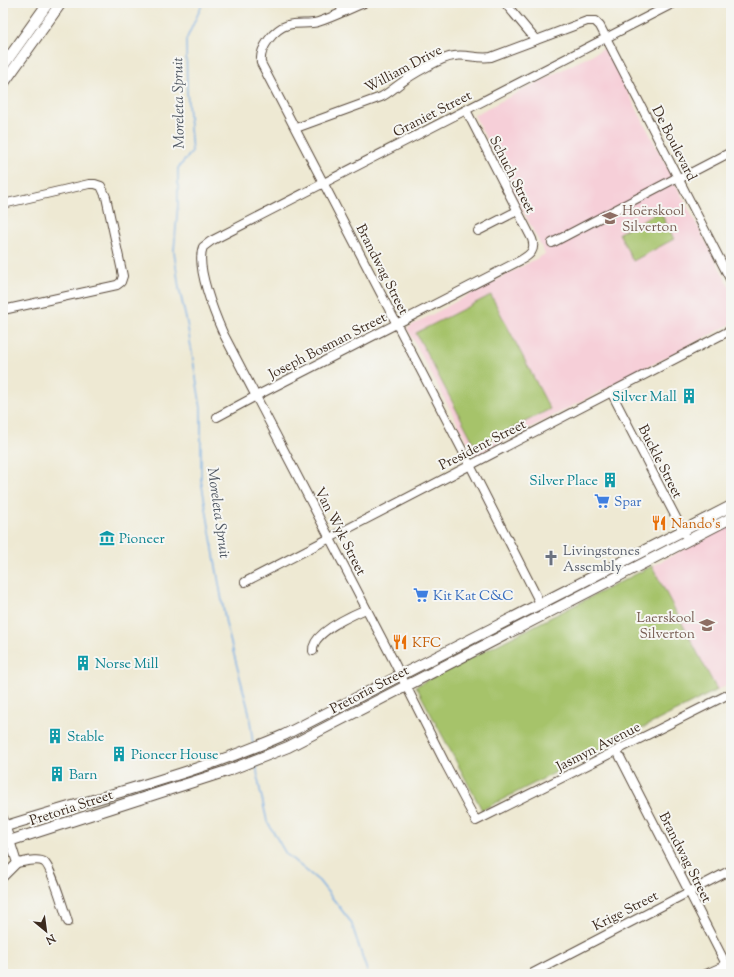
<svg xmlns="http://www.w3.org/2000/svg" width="734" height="977" font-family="'Sorts Mill Goudy',serif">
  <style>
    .built { fill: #f6cfd8 }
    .park { fill: #a6c36a; stroke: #707644 }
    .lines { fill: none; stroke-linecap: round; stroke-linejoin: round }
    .stream { stroke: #76ace4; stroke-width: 1.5 }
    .minor-casing { stroke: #564739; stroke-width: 10 }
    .major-casing { stroke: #564739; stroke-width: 12 }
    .minor { stroke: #fff; stroke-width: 8 }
    .major { stroke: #fff; stroke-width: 10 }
    .labels { text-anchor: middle; stroke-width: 4; stroke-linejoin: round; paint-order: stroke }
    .street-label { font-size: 14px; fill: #3b2a1e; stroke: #f6f6f2 }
    .education-label { font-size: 14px; fill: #785e54; stroke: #f6f6f2; text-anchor: start }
    .culture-label { font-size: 14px; fill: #0d838f; stroke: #f6f6f2; text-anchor: start }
    .shop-label { font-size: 14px; fill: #366cbe; stroke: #f6f6f2; text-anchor: start }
    .food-label { font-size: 14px; fill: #c56008; stroke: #f6f6f2; text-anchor: start }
    .worship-label { font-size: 14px; fill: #5b616d; stroke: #f6f6f2; text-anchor: start }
    .water-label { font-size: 15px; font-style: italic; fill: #505863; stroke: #f6f6f2 }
  </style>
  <rect width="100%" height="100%" fill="#f6f6f2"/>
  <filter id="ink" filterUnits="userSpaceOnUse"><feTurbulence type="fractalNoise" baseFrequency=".025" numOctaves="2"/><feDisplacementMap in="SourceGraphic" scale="8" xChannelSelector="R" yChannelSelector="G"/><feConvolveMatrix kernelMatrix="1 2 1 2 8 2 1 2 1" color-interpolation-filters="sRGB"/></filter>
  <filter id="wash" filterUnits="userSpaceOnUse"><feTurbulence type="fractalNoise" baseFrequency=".012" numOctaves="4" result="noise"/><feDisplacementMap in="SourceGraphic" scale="16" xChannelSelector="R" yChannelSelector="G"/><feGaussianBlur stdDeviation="0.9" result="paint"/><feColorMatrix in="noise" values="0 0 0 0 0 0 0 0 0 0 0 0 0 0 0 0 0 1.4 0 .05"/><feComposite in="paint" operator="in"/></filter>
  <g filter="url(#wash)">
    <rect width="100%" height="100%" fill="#eee9d3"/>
    <g class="built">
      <path d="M605,48L731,290V324L475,456L407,328L545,254L474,115Z"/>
      <path d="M731,525V683L717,690L652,566Z"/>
    </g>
    <g class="park">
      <path d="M660,211L674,239L633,261L619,233Z"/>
      <path d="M491,295L550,409L476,447L416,333Z"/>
      <path d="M652,566L717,690L482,810L416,686Z"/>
    </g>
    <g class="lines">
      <g class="stream">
        <path d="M203,3L186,40L187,91L192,152L178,168V203L174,251L179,288L187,323L201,408V480L226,624L249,712L253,744"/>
        <path d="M256,763L259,785L267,821L286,854L319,881L351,922L368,974"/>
      </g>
    </g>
  </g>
  <g filter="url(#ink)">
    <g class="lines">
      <defs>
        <g id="minor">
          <path d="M340,3L342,12"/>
          <path d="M364,3C349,9 334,17 318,22C309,25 297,22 288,25C274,29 259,48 261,63L470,465L540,603"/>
          <path d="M505,3L536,40"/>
          <path d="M674,3L211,241L203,247C195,266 215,315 223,333L391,656L446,765L476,821L731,693"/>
          <path d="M296,128L381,97C389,93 394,88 401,83C411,75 442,57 454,56C466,54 478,59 491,57L587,21H595L600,26L731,281"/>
          <path d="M679,179L731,152"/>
          <path d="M3,204L89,184H95L101,186L106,197L123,276L121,282L117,285L3,310"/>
          <path d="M478,231L517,211"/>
          <path d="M552,243L678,177"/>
          <path d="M611,392L685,535"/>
          <path d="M217,417L256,396L521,260C530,255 536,250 532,239L466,110"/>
          <path d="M245,582L731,330"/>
          <path d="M313,651C311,633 352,615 366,609"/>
          <path d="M617,751L731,974"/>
          <path d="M3,818L17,863L3,877"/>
          <path d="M17,863C24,862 38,858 44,862C51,866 65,913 68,922"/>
          <path d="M3,973V974"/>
          <path d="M531,974L731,870"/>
          <path d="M706,974L726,965"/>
        </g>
        <g id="major">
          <path d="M3,66L48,3"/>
          <path d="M3,84L61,3"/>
          <path d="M3,827C97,797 193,775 284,735L731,506"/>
          <path d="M3,843L227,771L288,747L731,518"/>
        </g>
      </defs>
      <use href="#minor" class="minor-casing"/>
      <use href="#major" class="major-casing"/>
      <use href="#minor" class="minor"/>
      <use href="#major" class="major"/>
    </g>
  </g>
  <defs>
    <symbol id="school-bare" viewBox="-9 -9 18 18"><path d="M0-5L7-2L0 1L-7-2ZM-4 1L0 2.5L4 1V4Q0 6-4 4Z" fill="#8d6e63" stroke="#f6f6f2" stroke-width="2.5" paint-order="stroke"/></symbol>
    <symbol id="building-bare" viewBox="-9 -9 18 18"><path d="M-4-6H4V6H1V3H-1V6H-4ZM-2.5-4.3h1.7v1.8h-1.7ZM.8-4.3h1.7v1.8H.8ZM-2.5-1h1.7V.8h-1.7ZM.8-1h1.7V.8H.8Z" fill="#0f9aa8" stroke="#f6f6f2" stroke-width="2.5" paint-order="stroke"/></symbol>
    <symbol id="supermarket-bare" viewBox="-9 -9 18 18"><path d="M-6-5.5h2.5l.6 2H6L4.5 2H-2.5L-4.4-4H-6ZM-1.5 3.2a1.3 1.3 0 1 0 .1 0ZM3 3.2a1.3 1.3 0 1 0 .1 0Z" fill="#3f7fe0" stroke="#f6f6f2" stroke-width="2.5" paint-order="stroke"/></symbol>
    <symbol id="restaurant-bare" viewBox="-9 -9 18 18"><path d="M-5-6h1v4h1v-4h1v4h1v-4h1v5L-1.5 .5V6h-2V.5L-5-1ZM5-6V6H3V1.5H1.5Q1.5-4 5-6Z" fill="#e8710a" stroke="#f6f6f2" stroke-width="2.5" paint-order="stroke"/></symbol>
    <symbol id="museum-bare" viewBox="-9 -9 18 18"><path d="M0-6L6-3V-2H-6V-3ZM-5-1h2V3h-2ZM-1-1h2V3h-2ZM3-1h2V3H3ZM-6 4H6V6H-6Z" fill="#0f9aa8" stroke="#f6f6f2" stroke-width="2.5" paint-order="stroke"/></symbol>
    <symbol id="church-bare" viewBox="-9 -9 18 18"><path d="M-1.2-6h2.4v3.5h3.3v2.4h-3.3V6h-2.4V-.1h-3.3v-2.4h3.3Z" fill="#6b7280" stroke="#f6f6f2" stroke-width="2.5" paint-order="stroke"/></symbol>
  </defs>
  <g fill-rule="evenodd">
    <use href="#school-bare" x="599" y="207" width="22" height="22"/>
    <use href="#building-bare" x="678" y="385" width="22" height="22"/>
    <use href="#building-bare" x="599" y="469" width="22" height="22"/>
    <use href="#supermarket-bare" x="591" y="490" width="22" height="22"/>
    <use href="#restaurant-bare" x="648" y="512" width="22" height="22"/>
    <use href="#museum-bare" x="96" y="527" width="22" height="22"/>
    <use href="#church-bare" x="540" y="547" width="22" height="22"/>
    <use href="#supermarket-bare" x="410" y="584" width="22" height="22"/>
    <use href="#school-bare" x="696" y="614" width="22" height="22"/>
    <use href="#restaurant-bare" x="389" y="631" width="22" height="22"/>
    <use href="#building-bare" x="72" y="652" width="22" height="22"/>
    <use href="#building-bare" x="44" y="725" width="22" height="22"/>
    <use href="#building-bare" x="108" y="743" width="22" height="22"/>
    <use href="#building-bare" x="46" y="763" width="22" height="22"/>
  </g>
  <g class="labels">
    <g class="street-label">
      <text transform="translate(403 68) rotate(-28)" y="5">William Drive</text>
      <text transform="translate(432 113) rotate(-27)" y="5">Graniet Street</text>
      <text transform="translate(675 143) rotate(63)" y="5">De Boulevard</text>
      <text transform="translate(513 174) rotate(63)" y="5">Schuch Street</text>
      <text transform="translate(383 269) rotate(63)" y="5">Brandwag Street</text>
      <text transform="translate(327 345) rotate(-27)" y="5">Joseph Bosman Street</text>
      <text transform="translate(482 444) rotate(-27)" y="5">President Street</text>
      <text transform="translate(661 461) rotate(63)" y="5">Buckle Street</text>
      <text transform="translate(341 531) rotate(63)" y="5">Van Wyk Street</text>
      <text transform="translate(369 689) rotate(-28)" y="5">Pretoria Street</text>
      <text transform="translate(598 746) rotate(-27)" y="5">Jasmyn Avenue</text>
      <text transform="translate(71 807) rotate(-18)" y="5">Pretoria Street</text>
      <text transform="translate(686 857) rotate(63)" y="5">Brandwag Street</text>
      <text transform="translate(625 910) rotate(-27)" y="5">Krige Street</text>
    </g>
    <g class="education-label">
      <text x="622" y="215">Hoërskool<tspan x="622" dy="16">Silverton</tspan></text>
      <text x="695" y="622" text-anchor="end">Laerskool<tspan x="695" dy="16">Silverton</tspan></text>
    </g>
    <g class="culture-label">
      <text x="677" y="401" text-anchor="end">Silver Mall</text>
      <text x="598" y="485" text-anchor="end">Silver Place</text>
      <text x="119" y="543">Pioneer</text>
      <text x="95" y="668">Norse Mill</text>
      <text x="67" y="741">Stable</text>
      <text x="131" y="759">Pioneer House</text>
      <text x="69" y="779">Barn</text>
    </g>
    <g class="shop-label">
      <text x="614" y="506">Spar</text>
      <text x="433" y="600">Kit Kat C&amp;C</text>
    </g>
    <g class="food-label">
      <text x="671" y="528">Nando's</text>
      <text x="412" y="647">KFC</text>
    </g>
    <g class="worship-label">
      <text x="563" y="555">Livingstones<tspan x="563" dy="16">Assembly</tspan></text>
    </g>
    <g class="water-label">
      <text transform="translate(178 103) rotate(-91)" y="5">Moreleta Spruit</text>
      <text transform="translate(219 513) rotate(82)" y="5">Moreleta Spruit</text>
    </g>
  </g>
  <rect width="734" height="977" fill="none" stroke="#f6f6f2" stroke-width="16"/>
  <g transform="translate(46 931) rotate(151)" stroke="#f6f6f2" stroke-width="3" paint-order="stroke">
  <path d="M0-3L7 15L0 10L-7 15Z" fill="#3b2a1e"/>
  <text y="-6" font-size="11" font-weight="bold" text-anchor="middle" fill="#3b2a1e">N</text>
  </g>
</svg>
